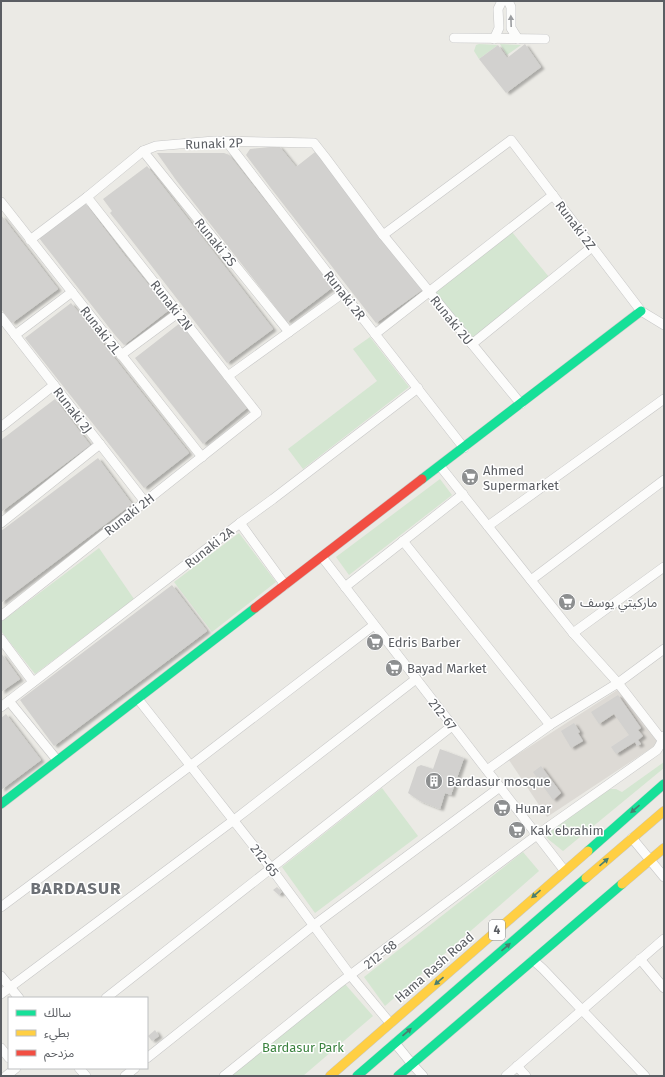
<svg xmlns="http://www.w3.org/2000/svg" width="665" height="1077" font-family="'Fira Sans','Noto Sans Arabic',sans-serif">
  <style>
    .education { fill: #dddad5 }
    .green { fill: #d4e6d1 }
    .building { fill: #d2d1cf; filter: url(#shadow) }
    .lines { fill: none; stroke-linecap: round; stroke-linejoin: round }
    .street-casing { stroke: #c7c7c7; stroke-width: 10 }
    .fast-casing { stroke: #c7c7c7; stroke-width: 10 }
    .slow-casing { stroke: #c7c7c7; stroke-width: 10 }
    .jam-casing { stroke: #c7c7c7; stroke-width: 10 }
    .street { stroke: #fcfcfb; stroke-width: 9 }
    .fast { stroke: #16e098; stroke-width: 9 }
    .slow { stroke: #ffcf43; stroke-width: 9 }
    .jam { stroke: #f24e42; stroke-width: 9 }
    .oneway { fill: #9b9da0 }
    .oneway2 { fill: #4a7e70 }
    .labels { text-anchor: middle; stroke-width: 3; stroke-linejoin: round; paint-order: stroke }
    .shield { fill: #fff; stroke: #8c8e92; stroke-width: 1 }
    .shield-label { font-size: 12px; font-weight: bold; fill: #5b5e63 }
    .street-label { font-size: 13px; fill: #5b5e63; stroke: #fff }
    .poi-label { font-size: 13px; fill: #5b5e63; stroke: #fff; text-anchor: start }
    .park-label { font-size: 13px; fill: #3a823e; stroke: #fff }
    .district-label { font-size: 17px; font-weight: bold; letter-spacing: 1px; fill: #6c7075; stroke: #fff }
  </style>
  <defs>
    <filter id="shadow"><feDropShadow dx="3.5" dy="2" stdDeviation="1" flood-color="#0004"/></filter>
  </defs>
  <rect width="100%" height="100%" fill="#ebeae5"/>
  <path class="education" d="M619,689L659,743L547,817L509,760Z"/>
  <g class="green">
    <path d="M479,44L498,45L479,59L474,51L476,45Z"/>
    <path d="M500,44L521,45L507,55Z"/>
    <path d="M512,232L549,277L473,338L435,292Z"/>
    <path d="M370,337L409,387L303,469L288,449L377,381L353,349Z"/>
    <path d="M440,479L452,495L349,575L336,557Z"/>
    <path d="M239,533L276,582L212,632L174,582Z"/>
    <path d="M99,548L134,599L35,674L1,631V622Z"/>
    <path d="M664,762V768L563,851L548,839L545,835L546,832L554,825L609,789H616L622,792Z"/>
    <path d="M382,788L418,836L315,913L282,867Z"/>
    <path d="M523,852L539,871L385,1006L364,977Z"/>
    <path d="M345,984L373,1016L303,1076H231Z"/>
  </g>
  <g class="building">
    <path d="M525,44L541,67L506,93L479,59L498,45L507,58Z"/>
    <path d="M279,146L296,167L315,152L422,290L376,323L270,187L246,155L250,149Z"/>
    <path d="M157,153H224L229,155L333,287L287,322L176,180Z"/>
    <path d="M147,166L273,329L227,363L119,224L110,213L112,211L103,199Z"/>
    <path d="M85,203L125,256L169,310L124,345L115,335L39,238Z"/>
    <path d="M1,215L58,289L12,323L1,309Z"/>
    <path d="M71,303L189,453L144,488L25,338Z"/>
    <path d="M180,323L247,408L203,444L135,358Z"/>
    <path d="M55,399L90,445L1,512V440Z"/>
    <path d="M98,458L132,504L1,603V531Z"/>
    <path d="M172,585L207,631L54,746L20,700Z"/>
    <path d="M1,653L20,679L1,692Z"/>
    <path d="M618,695L641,728L638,730L643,736L638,740L641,744L637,746L635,742L616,754L611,747L629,735L614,714L599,724L591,712Z"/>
    <path d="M6,714L41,760L1,790V718Z"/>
    <path d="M574,723L580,732L578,733L583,741L571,748L561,731Z"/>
    <path d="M440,749L464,758L451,795L445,793L440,809L420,801L408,793L417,767L421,765L433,769Z"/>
    <path d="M541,766L561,793L553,800L533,772Z"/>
    <path d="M277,887L282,892L279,895L273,890Z"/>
    <path d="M155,1030L159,1036L152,1041L148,1036Z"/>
  </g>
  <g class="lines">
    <defs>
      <g id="street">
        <path d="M508,1L511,7V28L518,39"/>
        <path d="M454,38L545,39"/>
        <path d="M494,39L499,28L498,9L502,1"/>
        <path d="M227,142L343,293L464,448"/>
        <path d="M143,151L289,332"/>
        <path d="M1,202L202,457"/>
        <path d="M383,235L511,140L641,311L664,325"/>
        <path d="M30,240L87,197L143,151L156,146L214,141L314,143L325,157L383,235L521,404"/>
        <path d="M1,317L145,502"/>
        <path d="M375,334L553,195"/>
        <path d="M15,335L72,292"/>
        <path d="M472,344L592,247"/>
        <path d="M121,355L178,313"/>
        <path d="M228,376L343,293"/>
        <path d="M1,427L54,385"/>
        <path d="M440,466L573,633L618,683L662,740"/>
        <path d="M1,523L100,444"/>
        <path d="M240,523L285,585"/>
        <path d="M488,526L664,399"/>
        <path d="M403,541L550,725"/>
        <path d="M322,557L564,870"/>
        <path d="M531,580L664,480"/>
        <path d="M345,587L463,494"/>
        <path d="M1,616L257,413L87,197"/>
        <path d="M573,633L664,567"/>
        <path d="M1,639L33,682"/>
        <path d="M138,699L271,868L351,976L390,1023"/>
        <path d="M9,701L57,760"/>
        <path d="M1,707L240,523L273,499L418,388"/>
        <path d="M487,770L550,725L618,683L664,649"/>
        <path d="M632,838L664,877"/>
        <path d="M1,907L190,766L374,625"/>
        <path d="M640,959L664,988"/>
        <path d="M533,960L543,969L645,1076"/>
        <path d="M1,976L19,998"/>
        <path d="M1,994L234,820L416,679"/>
        <path d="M106,998L452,726"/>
        <path d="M395,1043L412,1064L423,1076"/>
        <path d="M1,1048L9,1058"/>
        <path d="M147,1058L314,925L500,787"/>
        <path d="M517,1066L526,1076"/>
        <path d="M79,1068L86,1076"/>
        <path d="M6,1076L16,1068"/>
        <path d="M125,1076L135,1068"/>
        <path d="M224,1076L337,985L442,906L537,835L657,750L660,745L664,736"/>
        <path d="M506,1076L664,939"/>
      </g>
      <g id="fast">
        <path d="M422,479L641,311"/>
        <path d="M1,804L255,608"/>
        <path d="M588,851L664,784"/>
        <path d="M357,1076L586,878"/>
        <path d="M398,1076L622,884"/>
      </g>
      <g id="slow">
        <path d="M586,878L664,811"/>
        <path d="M622,884L664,848"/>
        <path d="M330,1076L588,851"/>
      </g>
      <path id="jam" d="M255,608L422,479"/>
    </defs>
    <use href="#street" class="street-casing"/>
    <use href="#fast" class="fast-casing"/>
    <use href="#slow" class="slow-casing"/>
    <use href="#jam" class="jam-casing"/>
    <use href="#street" class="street"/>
    <use href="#fast" class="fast"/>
    <use href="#slow" class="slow"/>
    <use href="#jam" class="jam"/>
  </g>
  <defs><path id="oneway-solid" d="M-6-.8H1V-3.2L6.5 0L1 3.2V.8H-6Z"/></defs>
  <use class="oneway" href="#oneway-solid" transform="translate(511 21) rotate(-92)"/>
  <g class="oneway2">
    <use href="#oneway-solid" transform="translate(635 809) rotate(139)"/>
    <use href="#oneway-solid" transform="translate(604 862) rotate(-41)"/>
    <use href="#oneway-solid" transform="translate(536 894) rotate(139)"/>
    <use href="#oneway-solid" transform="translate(506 947) rotate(-41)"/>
    <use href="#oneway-solid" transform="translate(439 981) rotate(139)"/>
    <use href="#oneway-solid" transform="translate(407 1032) rotate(-41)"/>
  </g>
  <defs>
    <symbol id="supermarket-disc" viewBox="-11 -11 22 22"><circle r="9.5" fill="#8d8f90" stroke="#fff"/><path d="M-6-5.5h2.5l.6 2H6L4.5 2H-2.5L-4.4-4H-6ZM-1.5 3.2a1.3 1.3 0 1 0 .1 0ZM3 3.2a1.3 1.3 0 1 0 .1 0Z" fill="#fff"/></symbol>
    <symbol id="building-disc" viewBox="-11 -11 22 22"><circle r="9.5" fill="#8d8f90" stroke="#fff"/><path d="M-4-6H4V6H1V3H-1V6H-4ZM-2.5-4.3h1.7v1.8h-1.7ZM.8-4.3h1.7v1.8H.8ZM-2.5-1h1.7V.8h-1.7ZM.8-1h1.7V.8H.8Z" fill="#fff"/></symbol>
  </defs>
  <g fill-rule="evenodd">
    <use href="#supermarket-disc" x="460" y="467" width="20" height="20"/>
    <use href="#supermarket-disc" x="557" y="592" width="20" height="20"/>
    <use href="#supermarket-disc" x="365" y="632" width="20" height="20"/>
    <use href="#supermarket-disc" x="384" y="658" width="20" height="20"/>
    <use href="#building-disc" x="424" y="771" width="20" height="20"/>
    <use href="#supermarket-disc" x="492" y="798" width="20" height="20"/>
    <use href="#supermarket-disc" x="507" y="820" width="20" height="20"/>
  </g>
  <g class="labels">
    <rect class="shield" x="489" y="920" width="16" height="20" rx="3"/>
    <g class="shield-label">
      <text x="497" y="934">4</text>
    </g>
    <g class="street-label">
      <text transform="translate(214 143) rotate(-2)" y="5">Runaki 2P</text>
      <text transform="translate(576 225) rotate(53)" y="5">Runaki 2Z</text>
      <text transform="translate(216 242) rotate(51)" y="5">Runaki 2S</text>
      <text transform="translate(345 295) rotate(52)" y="5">Runaki 2R</text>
      <text transform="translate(172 305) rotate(52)" y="5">Runaki 2N</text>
      <text transform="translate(452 320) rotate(51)" y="5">Runaki 2U</text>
      <text transform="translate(101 330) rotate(52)" y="5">Runaki 2L</text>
      <text transform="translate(73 410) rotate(52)" y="5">Runaki 2J</text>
      <text transform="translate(129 514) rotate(-38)" y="5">Runaki 2H</text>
      <text transform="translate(209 547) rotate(-38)" y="5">Runaki 2A</text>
      <text transform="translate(443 714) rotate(52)" y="5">212-67</text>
      <text transform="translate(265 860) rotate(52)" y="5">212-65</text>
      <text transform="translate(380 954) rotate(-38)" y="5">212-68</text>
      <text transform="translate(434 967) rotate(-41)" y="5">Hama Rash Road</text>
    </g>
    <g class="poi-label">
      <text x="483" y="475">Ahmed<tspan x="483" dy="15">Supermarket</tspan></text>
      <text x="580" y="607">ماركيتي يوسف</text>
      <text x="388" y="647">Edris Barber</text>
      <text x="407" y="673">Bayad Market</text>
      <text x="447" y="786">Bardasur mosque</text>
      <text x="515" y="813">Hunar</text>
      <text x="530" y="835">Kak ebrahim</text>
    </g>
    <g class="park-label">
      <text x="303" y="1052">Bardasur Park</text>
    </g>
    <g class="district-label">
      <text x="76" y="894">BARDASUR</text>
    </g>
  </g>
  <rect width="665" height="1077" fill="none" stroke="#5b5e63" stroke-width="4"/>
  <rect x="8" y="997" width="140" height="72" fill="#ffffff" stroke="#bdbfc1"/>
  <rect x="16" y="1010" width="20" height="6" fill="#16e098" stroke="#bdbfc1"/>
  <text x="44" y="1017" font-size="12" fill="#5b5e63">سالك</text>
  <rect x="16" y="1030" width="20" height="6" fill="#ffcf43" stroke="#bdbfc1"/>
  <text x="44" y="1037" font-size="12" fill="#5b5e63">بطيء</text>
  <rect x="16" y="1050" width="20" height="6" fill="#f24e42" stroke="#bdbfc1"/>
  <text x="44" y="1057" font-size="12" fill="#5b5e63">مزدحم</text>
</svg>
